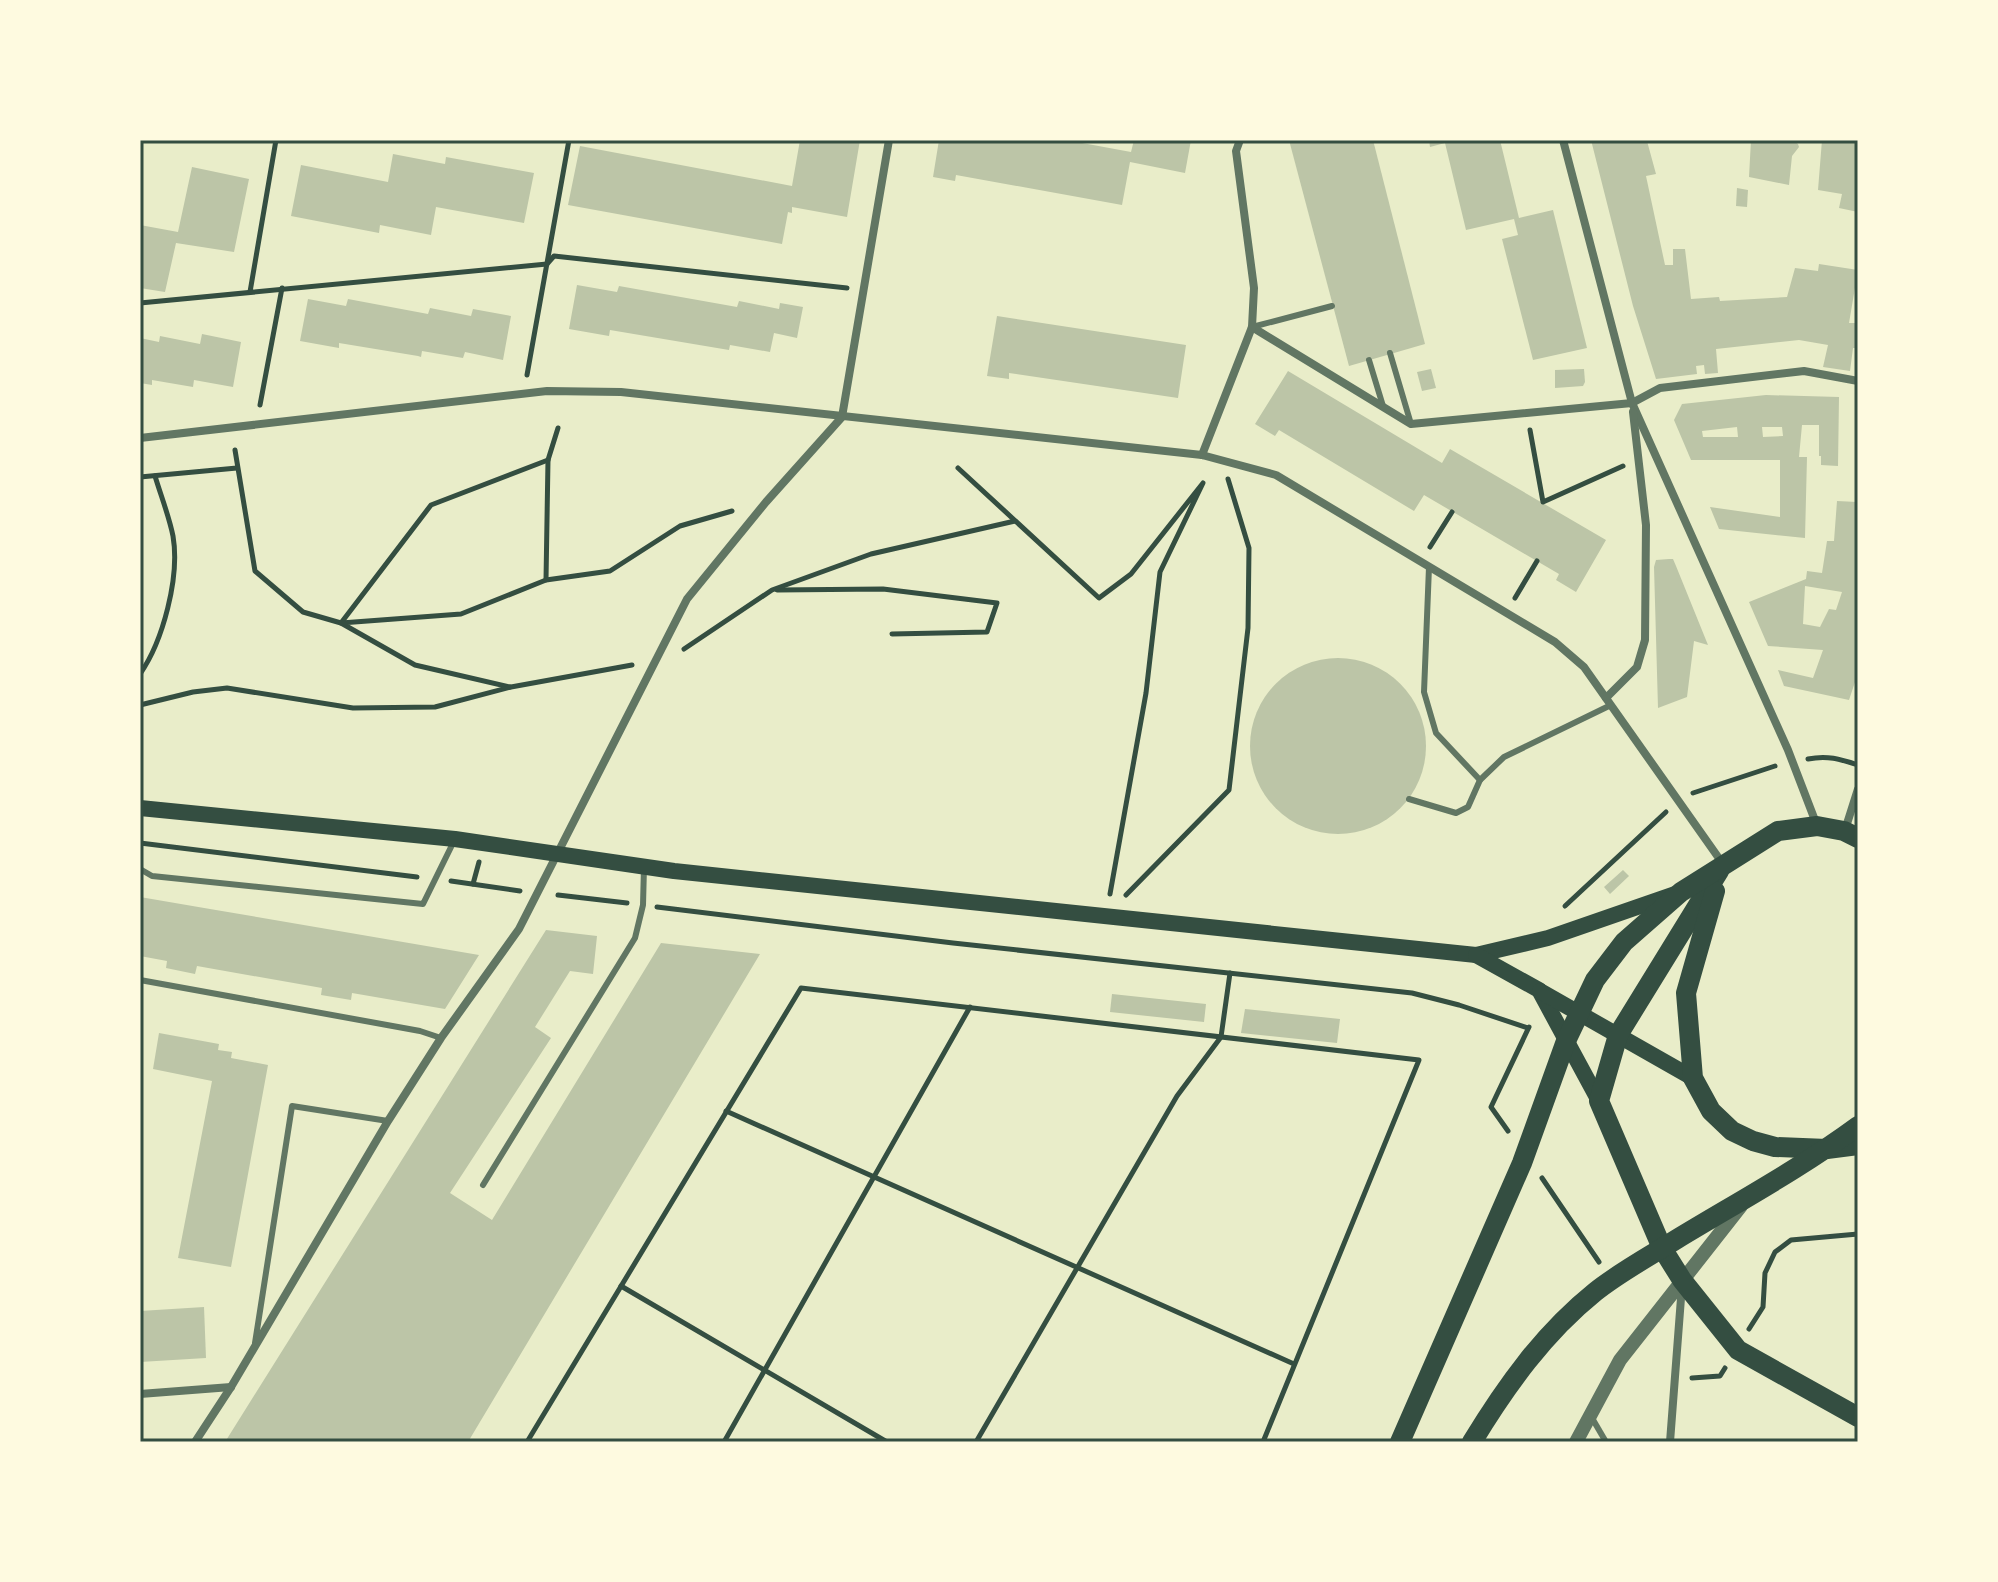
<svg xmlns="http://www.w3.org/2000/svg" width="1998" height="1582" font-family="Quicksand,sans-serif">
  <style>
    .building { fill: #bcc5a7; fill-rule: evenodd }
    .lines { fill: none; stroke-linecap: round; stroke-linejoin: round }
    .path { stroke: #344e41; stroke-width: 5 }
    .service { stroke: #617663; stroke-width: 6 }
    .minor { stroke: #617663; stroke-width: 8 }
    .tertiary { stroke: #617663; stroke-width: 14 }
    .secondary { stroke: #344e41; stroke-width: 16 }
    .primary { stroke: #344e41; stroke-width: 20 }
    .neatline { fill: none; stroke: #344e41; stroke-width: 3 }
  </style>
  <rect width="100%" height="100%" fill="#e9edc9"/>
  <g class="building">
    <path d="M800,140H860L847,217L792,207V213L788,212L782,244L568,205L580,146L792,186Z"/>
    <path d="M939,140H1066L1131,152L1134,140H1191L1185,173L1130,162L1122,205L956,175L955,181L933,177Z"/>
    <path d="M1289,140H1373L1425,344L1349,366Z"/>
    <path d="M1429,140H1500L1519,218L1553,210L1587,348L1533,360L1502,239L1518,235L1514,219L1466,230L1445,143L1430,147Z"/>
    <path d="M1591,140L1647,141L1656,174L1646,176L1665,265H1673V249H1685L1691,299L1719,297L1720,301L1787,297L1795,268L1818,271L1819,264L1858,270L1849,323H1858V342L1857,348H1853L1850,371L1823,367L1828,345L1799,340L1716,349L1718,373L1705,374L1704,365L1696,366L1697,374L1656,379L1633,306Z"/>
    <path d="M1751,140H1793L1798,144L1799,147L1792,156L1789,185L1749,177Z"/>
    <path d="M1822,140H1858V212L1839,208L1842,194L1818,190Z"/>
    <path d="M393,154L445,164L446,157L534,173L524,223L436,207L431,235L380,225L379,233L291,216L301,165L388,182Z"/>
    <path d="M192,167L249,179L234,252L176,243L165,292L140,288V225L178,232Z"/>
    <path d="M1737,188L1748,190L1747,207L1736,206Z"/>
    <path d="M577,285L617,292L619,286L737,307L739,301L779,309L780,303L803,307L797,338L774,333L770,352L730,345L729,350L610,330L609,336L569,329Z"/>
    <path d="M308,299L346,306L348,299L428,314L430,308L471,316L473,309L511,316L503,360L465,352L463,358L422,351L421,357L418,356L339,343V348L300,341Z"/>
    <path d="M997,316L1186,345L1178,398L1009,373V379L987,376Z"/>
    <path d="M202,334L241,342L233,387L194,380L193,387L152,380V385L140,383V338L159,342L160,336L200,344Z"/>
    <path d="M1431,369L1436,388L1422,391L1417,372Z"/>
    <path d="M1584,369L1585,382L1583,386L1555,388V370Z"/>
    <path d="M1288,371L1442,463L1450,449L1606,540L1576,592L1556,580L1559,574L1424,495L1414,511L1279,430L1275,436L1255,424Z"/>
    <path d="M1766,395L1839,397L1838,466L1821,465V456H1819V425H1802L1799,457H1807L1805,538L1719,529L1710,507L1780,517V460H1691L1674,420L1682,404ZM1737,427L1738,437H1703L1702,431ZM1762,427H1782L1783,436L1763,437Z"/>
    <path d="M1837,501L1857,502L1858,673L1849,700L1784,686L1778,670L1813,678L1823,650L1768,646L1749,602L1806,579L1807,571L1822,573L1827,541H1834ZM1805,586L1842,592L1836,610L1829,609L1820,627L1803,624Z"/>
    <path d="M1669,559H1673L1676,566L1708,645L1694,641L1687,697L1658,708L1654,567L1656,560Z"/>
    <circle cx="1338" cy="746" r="88"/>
    <path d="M1623,870L1629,876L1610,894L1604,887Z"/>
    <path d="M140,897L210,909L479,955L445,1009L352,993L351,1000L321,995L322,988L197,966L195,974L166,968L167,961L140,956Z"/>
    <path d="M546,930L597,936L593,974L570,971L535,1027L551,1038L450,1193L492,1220L661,943L760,954L468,1442H225Z"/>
    <path d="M1112,994L1206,1004L1204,1022L1110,1012Z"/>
    <path d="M1245,1009L1340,1019L1337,1043L1241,1033Z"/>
    <path d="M159,1033L219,1044L218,1050L232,1052L231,1058L268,1065L231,1267L178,1258L212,1081L153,1069Z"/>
    <path d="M204,1307L206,1358L140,1362V1311Z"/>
  </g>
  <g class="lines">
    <g class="path">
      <path d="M250,292L276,140"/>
      <path d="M140,303L547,264L554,256L847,288"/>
      <path d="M527,375L569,140"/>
      <path d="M260,405L282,288"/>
      <path d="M1530,430L1543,502L1623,466"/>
      <path d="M235,450L255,571L303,612L341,623L431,505L548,460"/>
      <path d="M958,468L1099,598L1131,574L1203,483L1160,572L1146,693L1110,894"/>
      <path d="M140,477L237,468"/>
      <path d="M1430,547L1452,512"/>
      <path d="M546,580L548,460L558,428"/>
      <path d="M777,590L883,589L997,603L987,632L892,634"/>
      <path d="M1515,598L1537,561"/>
      <path d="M684,649L772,590L871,554L1015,521"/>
      <path d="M140,674C163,641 180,577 173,536C169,516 161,496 155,476"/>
      <path d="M510,687L415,665L341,623L461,614L546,580L610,571L680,526L732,511"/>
      <path d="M140,705L193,692L227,688L353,708L435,707L511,687L632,665"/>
      <path d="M1808,759C1827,755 1840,759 1858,765"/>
      <path d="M1693,793L1775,766"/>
      <path d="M140,843L417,877"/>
      <path d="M451,881L520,891"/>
      <path d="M473,884L479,862"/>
      <path d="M558,895L627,903"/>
      <path d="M1126,895L1229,790L1248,628L1249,548L1228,479"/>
      <path d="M1565,906L1666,812"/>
      <path d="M657,907L953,943L1412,993L1459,1005L1528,1028"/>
      <path d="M726,1111L1294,1364"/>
      <path d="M1508,1131L1491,1107L1529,1027"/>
      <path d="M1542,1178L1599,1262"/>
      <path d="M621,1286L887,1442"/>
      <path d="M1749,1329L1763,1307L1765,1273L1775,1252L1791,1240L1858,1234"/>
      <path d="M1692,1378L1720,1376L1725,1368"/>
      <path d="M527,1442L801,988L1419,1060L1263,1442"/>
      <path d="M724,1442L970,1007"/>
      <path d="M976,1442L1177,1096L1221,1037L1230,973"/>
    </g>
    <g class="service">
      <path d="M1252,327L1332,306"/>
      <path d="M1390,353L1411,424"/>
      <path d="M1369,360L1383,406"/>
      <path d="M1429,567L1424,692L1436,733L1480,780L1504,757L1611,705"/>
      <path d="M1409,799L1456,813L1468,807L1480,780"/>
      <path d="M140,869L152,876L423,904L454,841"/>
      <path d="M140,980L420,1031L441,1038"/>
      <path d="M483,1185L635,938L643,905L644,867"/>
      <path d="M255,1343L292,1106L388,1121"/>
      <path d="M1592,1418L1606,1442"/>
    </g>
    <g class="minor">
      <path d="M1563,140L1632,403L1788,750L1816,823"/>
      <path d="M1252,327L1411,424L1632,403L1660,388L1804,371L1858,381"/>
      <path d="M140,438L547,391L621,392L1202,455L1276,475L1555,642L1584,667L1723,864"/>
      <path d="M1202,455L1252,327L1254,288L1236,151L1240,140"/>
      <path d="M1606,698L1637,667L1645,640L1646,525L1633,412"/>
      <path d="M1845,830L1858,789"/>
      <path d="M140,1394L231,1387"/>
      <path d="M195,1442L231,1387L388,1121L441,1038L519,929L687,599L766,502L842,417L889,140"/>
      <path d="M1670,1442L1682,1285"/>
    </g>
    <path class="tertiary" d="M1576,1442L1620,1360L1741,1206"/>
    <g class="secondary">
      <path d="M140,808L455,839L674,871L1476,955L1548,938L1675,894"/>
      <path d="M1476,955L1539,990L1599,1101"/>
      <path d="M1540,991L1693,1078"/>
    </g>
    <g class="primary">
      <path d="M1719,871L1618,1035L1599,1101L1662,1248L1682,1280L1738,1350L1858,1417"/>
      <path d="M1715,891L1686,993L1693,1078L1711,1111L1732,1131L1753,1141L1775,1147L1827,1149L1858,1145"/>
      <path d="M1400,1442L1522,1163L1566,1041L1595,980L1624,942L1681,892L1778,831L1817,826L1844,831L1858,838"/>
      <path d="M1472,1442C1506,1386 1544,1333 1595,1292C1620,1272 1650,1256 1677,1239C1738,1202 1801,1168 1858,1126"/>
    </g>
  </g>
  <rect width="1998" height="1582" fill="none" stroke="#fefae0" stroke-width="284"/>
  <rect x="142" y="142" width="1714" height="1298" class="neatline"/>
</svg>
